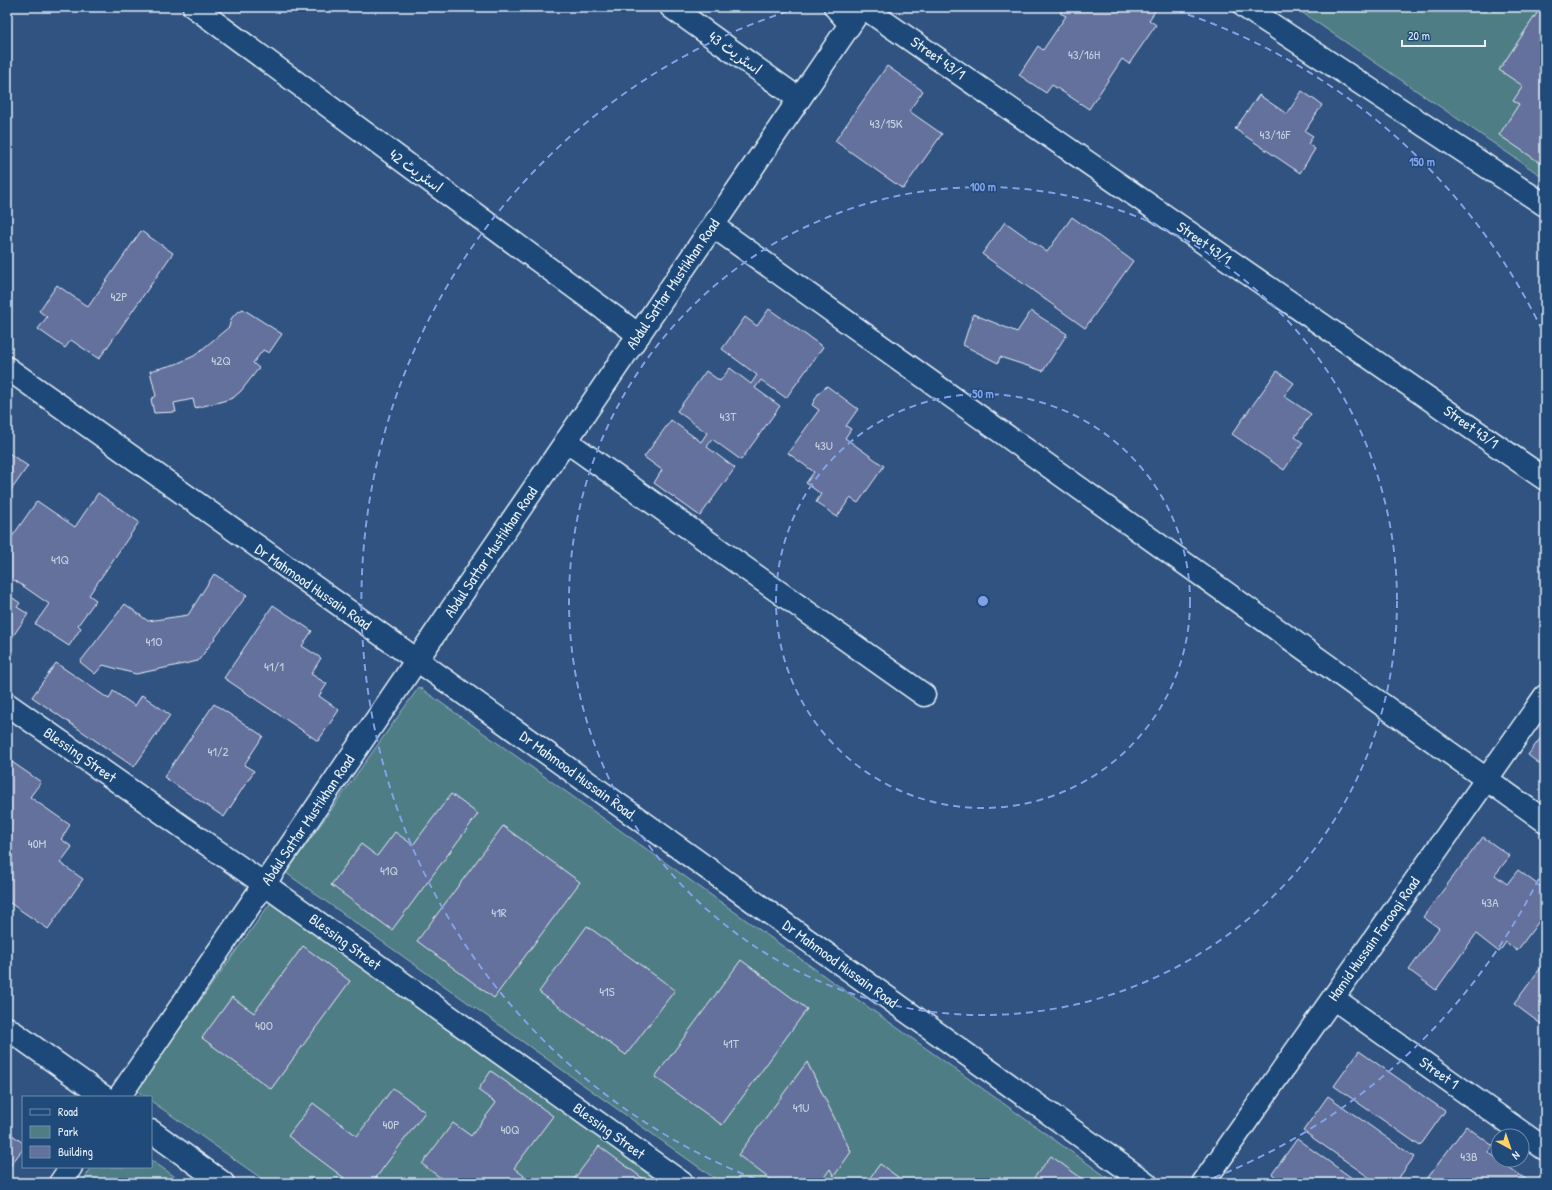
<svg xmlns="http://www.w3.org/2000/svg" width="1552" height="1190" font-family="'Patrick Hand','Playpen Sans Arabic',sans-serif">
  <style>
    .green { fill: #507d85; stroke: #9cb7be }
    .building { fill: #64719c; stroke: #e8f1f8 }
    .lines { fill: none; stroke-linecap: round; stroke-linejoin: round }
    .street-casing { stroke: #e8f1f8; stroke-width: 25 }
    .secondary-casing { stroke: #e8f1f8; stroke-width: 25 }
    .street { stroke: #1f4a7a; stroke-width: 22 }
    .secondary { stroke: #1f4a7a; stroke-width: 22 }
    .ring { fill: none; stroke: #82a0e8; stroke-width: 2; stroke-dasharray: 7 5 }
    .labels { text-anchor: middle; stroke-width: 3; stroke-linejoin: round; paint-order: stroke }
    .number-label { font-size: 13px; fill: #c7d1e1 }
    .street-label { font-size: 15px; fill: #e8f1f8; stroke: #1f4a7a }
    .centre { fill: #82a0e8; stroke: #1f4a7a; stroke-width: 2 }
    .ring-label { font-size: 12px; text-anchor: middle; font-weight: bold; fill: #82a0e8; stroke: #1f4a7a; stroke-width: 3; stroke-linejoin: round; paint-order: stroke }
  </style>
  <rect width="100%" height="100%" fill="#315382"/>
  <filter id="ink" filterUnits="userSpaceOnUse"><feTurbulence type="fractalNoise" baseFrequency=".025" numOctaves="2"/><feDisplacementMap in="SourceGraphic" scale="8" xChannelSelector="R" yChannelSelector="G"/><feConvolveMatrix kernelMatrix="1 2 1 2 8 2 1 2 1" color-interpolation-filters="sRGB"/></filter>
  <g filter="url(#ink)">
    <g class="green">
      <path d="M1294,7H1545V176L1540,175Z"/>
      <path d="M419,687L1115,1183H721L286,873Z"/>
      <path d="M274,898L668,1183H268L151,1101V1097H146L136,1090Z"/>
      <path d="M151,1160L184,1183H81L92,1167H151Z"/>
    </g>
    <g class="building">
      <path d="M1064,7H1158L1149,20L1156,25L1129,64L1122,59L1089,109L1052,85L1046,93L1019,75L1038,46L1043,50L1066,16L1060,13Z"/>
      <path d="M1541,7H1545V159L1542,164L1499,135L1519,104L1513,101L1523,86L1499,70Z"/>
      <path d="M887,66L923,91L909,111L942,134L903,189L835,141Z"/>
      <path d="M1302,91L1322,105L1305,131L1313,136L1308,144L1315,149L1300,173L1235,129L1259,95L1287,114Z"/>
      <path d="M1072,217L1133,261L1085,328L982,254L1005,222L1047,252Z"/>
      <path d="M141,231L173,253L99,359L71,340L65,348L38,329L47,317L39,311L57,285L88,307Z"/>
      <path d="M243,309L282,334L269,353L263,350L253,363L259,368L241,391L233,398L220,402L195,408L193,399L174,403L176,412L154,413L151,399L156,396L150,371L176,364L194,356L229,327L231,319L236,313Z"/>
      <path d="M769,309L823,347L786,398L761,380L755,388L780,406L741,460L712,439L707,447L735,468L700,516L654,483L662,470L644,457L671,420L701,442L707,433L677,411L706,371L720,381L730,368L751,384L757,375L722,349L745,317L757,326Z"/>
      <path d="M1031,311L1067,334L1043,371L1000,357L998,363L963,345L973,314L1017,332Z"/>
      <path d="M1277,371L1294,383L1284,396L1311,414L1295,437L1303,443L1284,470L1232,434Z"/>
      <path d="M827,386L858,409L846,426L851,429L845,438L884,466L858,503L850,498L837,517L816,502L821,494L806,483L814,472L788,453L819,410L812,405L818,394Z"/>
      <path d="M7,452L28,466L7,496Z"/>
      <path d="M98,493L139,522L89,595L96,600L78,625L81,628L69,646L35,624L49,604L7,575V544L37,501L75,527Z"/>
      <path d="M214,574L247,595L198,661L136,674L103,665L95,674L80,662L125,604L148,621L188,615Z"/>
      <path d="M7,594L20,603L17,607L28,614L7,645Z"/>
      <path d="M273,605L312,631L302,646L321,658L311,674L327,684L319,696L339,710L318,741L224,678Z"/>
      <path d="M56,663L109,699L113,691L135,706L142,695L170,715L134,767L32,697Z"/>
      <path d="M214,704L263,736L244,765L254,771L224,817L164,777Z"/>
      <path d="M1545,732V768L1528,755Z"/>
      <path d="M12,762L41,782L30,797L70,825L61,839L72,847L60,863L83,879L48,929L7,901V769Z"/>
      <path d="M451,794L478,814L392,930L331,885L361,844L377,856L395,832L413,845Z"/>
      <path d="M503,826L580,882L494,998L417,941Z"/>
      <path d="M1483,837L1510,856L1495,875L1507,884L1518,870L1545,890V913L1517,951L1506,942L1499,952L1476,934L1436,990L1409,970L1439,928L1423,917Z"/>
      <path d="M587,926L675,990L626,1055L539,992Z"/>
      <path d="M303,946L350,981L271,1089L202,1038L232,997L254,1013Z"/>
      <path d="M741,960L807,1009L722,1125L655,1077Z"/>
      <path d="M1545,962V1027L1514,1004Z"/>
      <path d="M1359,1051L1445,1111L1420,1146L1334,1086Z"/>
      <path d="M807,1062L851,1152L834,1176L830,1169L820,1183H775L738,1155Z"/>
      <path d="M491,1071L553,1116L514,1168L524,1176L519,1183H445L446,1182L422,1164L453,1123L471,1136L496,1103L478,1090Z"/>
      <path d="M393,1088L425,1112L372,1183H351L288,1136L313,1103L357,1136Z"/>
      <path d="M1328,1096L1414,1157L1395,1183H1377L1303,1131Z"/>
      <path d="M1466,1126L1493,1146L1488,1152L1531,1183H1424Z"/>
      <path d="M7,1131L23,1143V1149L7,1170Z"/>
      <path d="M1297,1139L1359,1183H1284L1272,1174Z"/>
      <path d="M599,1146L649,1183H571Z"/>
      <path d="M1051,1156L1088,1183H1030Z"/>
      <path d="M880,1164L906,1183H866Z"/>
    </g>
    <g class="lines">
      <defs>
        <g id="street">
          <path d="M194,7L639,335"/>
          <path d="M671,7L799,99"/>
          <path d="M835,7L850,24"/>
          <path d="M863,7L1545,479"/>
          <path d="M1245,7L1545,205"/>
          <path d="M713,226L1545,821"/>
          <path d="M566,441L924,695"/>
          <path d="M7,704L264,884L682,1183"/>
          <path d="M1333,998L1545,1149"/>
          <path d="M7,1028L104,1097"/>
          <path d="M119,1097L862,7"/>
          <path d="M151,1131L223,1183"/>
          <path d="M60,1183L71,1167"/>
        </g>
        <g id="secondary">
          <path d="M7,368L417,660L1146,1183"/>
          <path d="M1203,1183L1545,696"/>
        </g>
      </defs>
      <use href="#street" class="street-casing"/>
      <use href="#secondary" class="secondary-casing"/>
      <use href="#street" class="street"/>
      <use href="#secondary" class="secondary"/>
    </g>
  </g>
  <g class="ring">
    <circle cx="983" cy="601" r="207"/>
    <circle cx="983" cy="601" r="414"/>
    <path d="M1544 868A621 621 0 0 1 1200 1183M766 1183A621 621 0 0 1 801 7M1165 7A621 621 0 0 1 1544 334"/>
  </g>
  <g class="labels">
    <g class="number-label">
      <text x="1084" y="59">43/16H</text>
      <text x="886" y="128">43/15K</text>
      <text x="1275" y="139">43/16F</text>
      <text x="119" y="301">42P</text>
      <text x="221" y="365">42Q</text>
      <text x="728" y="421">43T</text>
      <text x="824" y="450">43U</text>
      <text x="60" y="564">41Q</text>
      <text x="154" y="646">41O</text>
      <text x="274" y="671">41/1</text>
      <text x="218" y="756">41/2</text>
      <text x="37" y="848">40M</text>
      <text x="389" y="875">41Q</text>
      <text x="1490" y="907">43A</text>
      <text x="499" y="917">41R</text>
      <text x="607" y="996">41S</text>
      <text x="264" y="1030">40O</text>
      <text x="731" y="1048">41T</text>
      <text x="801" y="1112">41U</text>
      <text x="391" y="1129">40P</text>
      <text x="510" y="1134">40Q</text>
      <text x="1469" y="1161">43B</text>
    </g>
    <g class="street-label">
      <text transform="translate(735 53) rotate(36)" y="5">اسٹریٹ 43</text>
      <text transform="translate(938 58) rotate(35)" y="5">Street 43/1</text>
      <text transform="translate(416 171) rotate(36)" y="5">اسٹریٹ 42</text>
      <text transform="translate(1204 243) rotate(35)" y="5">Street 43/1</text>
      <text transform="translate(673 284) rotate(-56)" y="5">Abdul Sattar Mustikhan Road</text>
      <text transform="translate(1471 427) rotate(35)" y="5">Street 43/1</text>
      <text transform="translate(491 552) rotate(-56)" y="5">Abdul Sattar Mustikhan Road</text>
      <text transform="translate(313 587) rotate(35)" y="5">Dr Mahmood Hussain Road</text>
      <text transform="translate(80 755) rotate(35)" y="5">Blessing Street</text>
      <text transform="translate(577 775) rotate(36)" y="5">Dr Mahmood Hussain Road</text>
      <text transform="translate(308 820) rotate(-56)" y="5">Abdul Sattar Mustikhan Road</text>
      <text transform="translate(1374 939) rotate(-55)" y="5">Hamid Hussain Farooqi Road</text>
      <text transform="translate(345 942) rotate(36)" y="5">Blessing Street</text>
      <text transform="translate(840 964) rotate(36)" y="5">Dr Mahmood Hussain Road</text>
      <text transform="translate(1439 1073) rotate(35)" y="5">Street 1</text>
      <text transform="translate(609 1131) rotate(36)" y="5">Blessing Street</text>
    </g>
  </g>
  <circle cx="983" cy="601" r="6" class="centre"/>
  <g class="ring-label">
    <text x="1422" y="166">150 m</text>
    <text x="983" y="191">100 m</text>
    <text x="983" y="398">50 m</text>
  </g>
  <rect width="1552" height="1190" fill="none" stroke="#1f4a7a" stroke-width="24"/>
  <rect x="12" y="12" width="1528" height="1166" fill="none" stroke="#e8f1f8" stroke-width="1.5" filter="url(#ink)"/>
  <rect x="22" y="1096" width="130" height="72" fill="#1f4a7a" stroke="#6f8dac"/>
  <rect x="30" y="1109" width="20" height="6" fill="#1f4a7a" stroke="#6f8dac"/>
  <text x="58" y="1116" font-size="12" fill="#e8f1f8">Road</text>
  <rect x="30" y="1126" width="20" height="12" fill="#507d85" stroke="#6f8dac"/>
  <text x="58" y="1136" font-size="12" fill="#e8f1f8">Park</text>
  <rect x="30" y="1146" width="20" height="12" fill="#64719c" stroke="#6f8dac"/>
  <text x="58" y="1156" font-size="12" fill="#e8f1f8">Building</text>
  <g transform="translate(1510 1148) rotate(140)"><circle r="19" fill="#1f4a7a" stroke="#6f8dac"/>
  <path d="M0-3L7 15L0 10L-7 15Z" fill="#ffd166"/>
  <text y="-6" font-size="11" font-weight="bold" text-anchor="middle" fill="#e8f1f8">N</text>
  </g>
  <path d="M1402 40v6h83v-6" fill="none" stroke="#e8f1f8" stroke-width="2"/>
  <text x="1408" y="40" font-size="12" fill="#e8f1f8" stroke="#1f4a7a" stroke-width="3" paint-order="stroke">20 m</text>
</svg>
